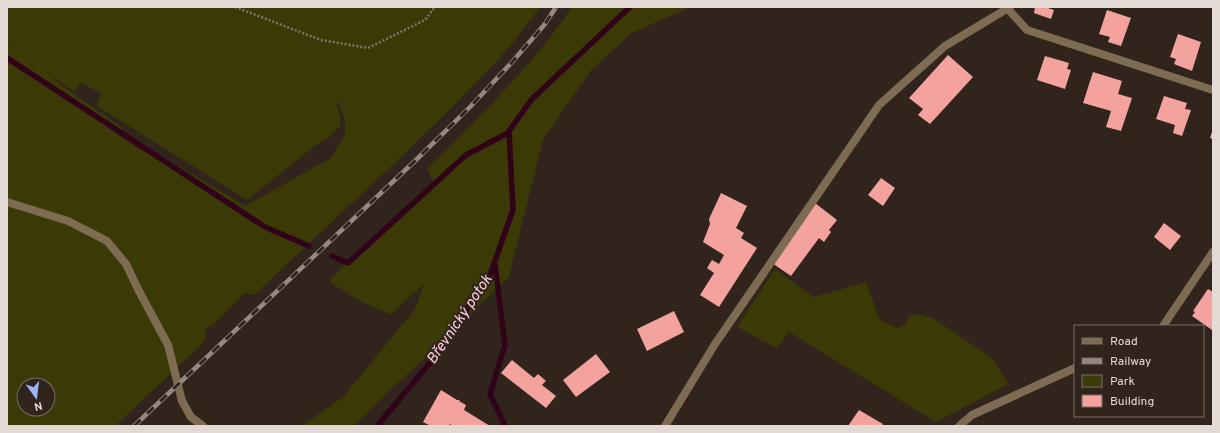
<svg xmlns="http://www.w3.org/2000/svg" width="1220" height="433" font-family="Overpass,sans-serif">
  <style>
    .green { fill: #3b3906; fill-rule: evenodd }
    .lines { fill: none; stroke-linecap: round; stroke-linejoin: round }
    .stream { stroke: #300319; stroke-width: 5.5 }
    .building { fill: #f3a29d }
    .path { stroke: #7f746e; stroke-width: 2.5; stroke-dasharray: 2 2; stroke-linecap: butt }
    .minor { stroke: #7d6c52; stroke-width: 8 }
    .tertiary { stroke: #7d6c52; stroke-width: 8 }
    .rail-casing { stroke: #938882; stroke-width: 4.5 }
    .rail { stroke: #31241d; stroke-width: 3; stroke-dasharray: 9; stroke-linecap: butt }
    .labels { text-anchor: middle; stroke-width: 4; stroke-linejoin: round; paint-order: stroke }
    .water-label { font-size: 15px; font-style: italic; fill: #fcd1e0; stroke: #31241d }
  </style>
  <rect width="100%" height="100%" fill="#31241d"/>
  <g class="green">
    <path d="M7,7H540C511,50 472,87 435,124C376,182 314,238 254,295L245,293L212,326L205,328V341L115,426H7V44L15,49L7,43ZM46,72L68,87L75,91L81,83L101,93L97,106L247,200L313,147L331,136L340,126C340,116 339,108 334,99L340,106L345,120V134L331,158L245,206L145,146L141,150L118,135L123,128L66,89ZM24,385H48V409H24Z"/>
    <path d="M572,7H690L632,33L592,69L543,139L509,277L353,426H302L343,397L415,309L424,284L391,314L364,303L329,282L341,268L435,186L427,168C479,118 531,67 572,7Z"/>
    <path d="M775,269L814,297L866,282L879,319L888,324L898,328L905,325L910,315H923L934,319L992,358L1009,384L936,422L789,332L777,348L737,327Z"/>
  </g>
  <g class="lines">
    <g class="stream">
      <path d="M7,58L265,227L309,246"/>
      <path d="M332,256L348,263L466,155L508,133"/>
      <path d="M495,265L505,345L490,394L505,426"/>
      <path d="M377,426L435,357L490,275L513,210L509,131L532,99L630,7"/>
    </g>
  </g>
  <g class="building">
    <path d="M1035,7H1045L1054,10L1051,19L1034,13Z"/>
    <path d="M1107,10L1131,18L1121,46L1108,42L1110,37L1099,34Z"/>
    <path d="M1178,34L1201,42L1192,71L1174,64L1176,59L1170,57Z"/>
    <path d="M948,55L973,77L930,124L918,115L923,109L909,98Z"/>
    <path d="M1045,56L1069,63L1067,69L1071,70L1065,89L1037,80Z"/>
    <path d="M1093,72L1122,81L1118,94L1132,98L1121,131L1106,127L1111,111L1083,103Z"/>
    <path d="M1164,96L1187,103L1185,109L1191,110L1182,136L1173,133L1175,125L1156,119Z"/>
    <path d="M1213,129V139L1210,138Z"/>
    <path d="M881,178L895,188L883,206L868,195Z"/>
    <path d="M721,193L747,206L736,228L744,233L741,238L757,248L719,307L700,295L714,273L707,268L712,260L719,264L724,255L703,242L710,224L709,219Z"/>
    <path d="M815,203L837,220L829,230L831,232L824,242L819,238L791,276L772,263Z"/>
    <path d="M1164,223L1181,236L1170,250L1154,237Z"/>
    <path d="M1208,289L1213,292L1212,330L1192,316L1195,312L1193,311Z"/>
    <path d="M674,311L684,332L647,351L637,329Z"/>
    <path d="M596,354L610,372L576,397L563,380Z"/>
    <path d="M512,360L534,378L538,374L546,381L542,385L556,396L546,408L501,373Z"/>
    <path d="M441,390L457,400H460L459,401L466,405L464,410L490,426H453L450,424L449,426L444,425L443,426H431L423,422Z"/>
    <path d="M859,410L883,424L882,426H848Z"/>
  </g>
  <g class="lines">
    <path class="path" d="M235,7L321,40L368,48L425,20L435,7"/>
    <g class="minor">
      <path d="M1007,8L1027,30L1213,90"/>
      <path d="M7,202L68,221L107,241L126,264L139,291L168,345L182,401L191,417L203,426"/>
      <path d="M1163,326L1213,252"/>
      <path d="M959,426L972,415L1075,368"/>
    </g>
    <path class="tertiary" d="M665,426L715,344L879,105L945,46L1010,7"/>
    <defs>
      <path id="rail" d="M134,426L417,159L471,106L513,61L545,24L556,7"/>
    </defs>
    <use href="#rail" class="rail-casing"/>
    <use href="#rail" class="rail"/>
  </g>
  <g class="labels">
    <g class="water-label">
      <text transform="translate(459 319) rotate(-56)" y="5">Břevnický potok</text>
    </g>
  </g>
  <rect width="1220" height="433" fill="none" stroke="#e3dad5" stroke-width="16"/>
  <rect x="1074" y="325" width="130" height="92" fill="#31241d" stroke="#786d67"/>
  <rect x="1082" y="338" width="20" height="6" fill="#7d6c52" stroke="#786d67"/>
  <text x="1110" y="345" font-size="12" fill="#e3dad5">Road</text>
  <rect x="1082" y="358" width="20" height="6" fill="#938882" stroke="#786d67"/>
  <text x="1110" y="365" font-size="12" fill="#e3dad5">Railway</text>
  <rect x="1082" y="375" width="20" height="12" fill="#3b3906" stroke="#786d67"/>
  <text x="1110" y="385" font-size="12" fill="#e3dad5">Park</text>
  <rect x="1082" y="395" width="20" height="12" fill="#f3a29d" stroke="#786d67"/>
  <text x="1110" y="405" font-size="12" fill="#e3dad5">Building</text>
  <g transform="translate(36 397) rotate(166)"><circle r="19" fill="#31241d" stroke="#786d67"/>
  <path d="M0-3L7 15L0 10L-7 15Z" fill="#9fb3fd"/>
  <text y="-6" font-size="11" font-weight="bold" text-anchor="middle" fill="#e3dad5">N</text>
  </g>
</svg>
